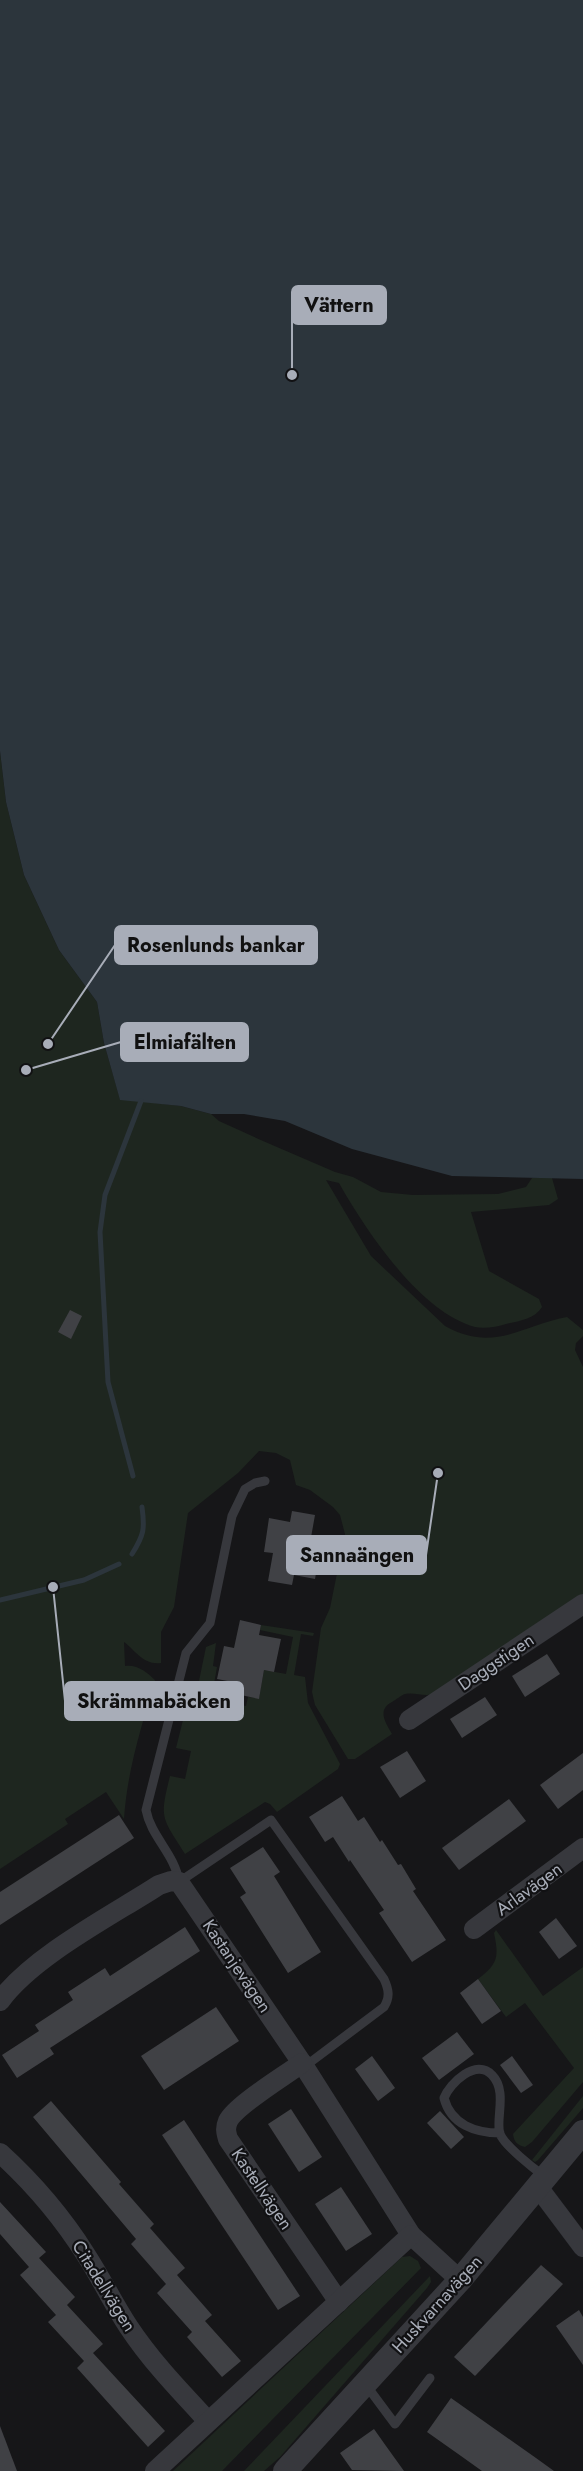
<svg xmlns="http://www.w3.org/2000/svg" width="583" height="2471" font-family="Jost,sans-serif">
  <style>
    .green { fill: #1e261f }
    .water { fill: #2c353c }
    .lines { fill: none; stroke-linecap: round; stroke-linejoin: round }
    .stream { stroke: #2c353c; stroke-width: 5 }
    .building { fill: #404145 }
    .service { stroke: #37383d; stroke-width: 9 }
    .minor { stroke: #37383d; stroke-width: 20 }
    .tertiary { stroke: #37383d; stroke-width: 24 }
    .labels { text-anchor: middle; stroke-width: 4.5; stroke-linejoin: round; paint-order: stroke }
    .street-label { font-size: 18px; fill: #a8adb8; stroke: #111113 }
    .leader { fill: none; stroke: #a8adb8; stroke-width: 2 }
    .callout-dot { fill: #a8adb8; stroke: #111113; stroke-width: 2 }
    .callout { fill: #a8adb8; stroke: #a8adb8; stroke-width: 2 }
    .callout-label { font-size: 20px; text-anchor: middle; font-weight: bold; fill: #111 }
  </style>
  <rect width="100%" height="100%" fill="#161618"/>
  <g class="green">
    <path d="M0,751L6,802L24,875L59,950L97,1002L104,1043L120,1099L181,1106L211,1114L219,1121L263,1141L335,1172L353,1177L381,1192L413,1195L498,1194L526,1187L532,1178H552L558,1199L549,1205L471,1212L489,1271L539,1299L542,1307C535,1319 519,1321 506,1324C497,1327 484,1329 475,1327C420,1312 366,1231 339,1183L326,1180L371,1256L445,1326C494,1353 520,1326 567,1317L583,1330V1336L576,1343L575,1350L583,1367V1594L434,1694C424,1697 415,1692 405,1694C401,1695 396,1700 392,1702C377,1710 385,1722 392,1734L355,1759H348L315,1705L312,1692L321,1628L330,1608L345,1534L340,1515L333,1507L310,1490L296,1485L290,1460L276,1453L259,1451L238,1473L188,1513L174,1607L161,1632V1663C143,1665 136,1651 124,1642L125,1666C137,1664 147,1672 155,1680C142,1725 127,1771 124,1819L106,1792L65,1819L68,1824L0,1869Z"/>
    <path d="M261,1625L314,1633L313,1636L301,1634L294,1675L305,1677L308,1703L340,1764L338,1769L277,1812L270,1804L265,1802L185,1854C162,1817 159,1820 170,1776L185,1779L191,1751L176,1748L185,1712L193,1710L206,1647L216,1643L213,1666L217,1667L214,1684L237,1689L234,1703L246,1706L248,1697L259,1698L264,1670L286,1674L293,1637L260,1630Z"/>
    <path d="M496,1930L543,1996L583,1967V2082L532,2142L525,2147C517,2145 514,2142 513,2134L574,2068L525,2003L506,2017L478,1979C498,1964 499,1957 494,1933Z"/>
    <path d="M583,2096V2108L538,2160L535,2162L532,2160Z"/>
    <path d="M410,2256L418,2261L421,2268L222,2471H173L402,2257Z"/>
    <path d="M430,2276L431,2282L427,2288L280,2457L264,2471H244Z"/>
  </g>
  <path class="water" d="M0,0H583V1179L452,1176L352,1149L285,1121L244,1114H211L181,1106L120,1100L104,1043L97,1002L59,950L24,875L6,802L0,751Z"/>
  <g class="lines">
    <g class="stream">
      <path d="M133,1476L108,1382L100,1232L105,1195L141,1101"/>
      <path d="M132,1554C144,1535 145,1529 142,1507"/>
      <path d="M0,1600L84,1580L119,1564"/>
    </g>
  </g>
  <g class="building">
    <path d="M70,1310L82,1316L71,1339L58,1332Z"/>
    <path d="M292,1511L315,1515L310,1543L321,1545L315,1579L294,1575L292,1585L268,1581L273,1553L264,1552L269,1518L290,1522Z"/>
    <path d="M240,1620L261,1625L259,1635L281,1639L274,1672L264,1670L259,1699L236,1694L238,1683L217,1679L224,1646L234,1648Z"/>
    <path d="M547,1654L560,1674L525,1697L512,1676Z"/>
    <path d="M485,1697L497,1715L462,1738L450,1719Z"/>
    <path d="M407,1751L426,1781L400,1798L380,1767Z"/>
    <path d="M583,1753V1790L558,1809L540,1785Z"/>
    <path d="M342,1796L358,1821L364,1817L380,1842L382,1840L398,1865L401,1864L416,1889L413,1891L446,1940L412,1962L379,1913L384,1910L350,1860L349,1862L333,1837L325,1842L309,1817Z"/>
    <path d="M509,1799L526,1821L459,1870L442,1848Z"/>
    <path d="M119,1815L134,1838L0,1925V1892Z"/>
    <path d="M263,1847L280,1872L274,1876L321,1952L288,1973L240,1897L246,1893L230,1868Z"/>
    <path d="M556,1918L577,1946L559,1959L539,1932Z"/>
    <path d="M185,1927L200,1951L50,2048L54,2054L17,2078L2,2055L39,2031L35,2025L73,2000L68,1992L105,1968L110,1976Z"/>
    <path d="M478,1979L501,2011L482,2024L460,1993Z"/>
    <path d="M216,2007L239,2041L164,2090L141,2056Z"/>
    <path d="M457,2032L474,2054L439,2080L422,2058Z"/>
    <path d="M372,2056L395,2088L378,2101L355,2069Z"/>
    <path d="M512,2056L533,2085L521,2093L500,2065Z"/>
    <path d="M51,2101L121,2182L119,2184L154,2224L150,2228L185,2268L177,2275L212,2315L205,2321L241,2361L222,2377L187,2337L192,2332L157,2293L166,2284L131,2244L136,2239L33,2117Z"/>
    <path d="M291,2109L322,2157L299,2172L268,2124Z"/>
    <path d="M440,2111L464,2137L451,2149L427,2123Z"/>
    <path d="M184,2120L300,2296L278,2310L162,2135Z"/>
    <path d="M341,2187L372,2234L346,2251L315,2204Z"/>
    <path d="M0,2202L46,2252L39,2258L75,2297L67,2305L103,2344L93,2353L165,2431L148,2447L77,2368L84,2361L48,2322L56,2315L20,2275L29,2267L0,2234Z"/>
    <path d="M541,2265L563,2284L475,2376L454,2357Z"/>
    <path d="M579,2310L583,2317V2365L556,2326Z"/>
    <path d="M451,2398L536,2458L554,2471H482L461,2456L427,2432Z"/>
    <path d="M0,2426L17,2471H0Z"/>
    <path d="M374,2429L386,2446L404,2471L352,2470L340,2453Z"/>
  </g>
  <g class="lines">
    <g class="service">
      <path d="M265,1481L255,1483L245,1489L232,1516L210,1623L186,1653L146,1810C151,1837 175,1854 179,1882L271,1820L384,1979C389,1990 390,1997 384,2007L304,2067"/>
      <path d="M500,2133C476,2133 451,2125 444,2098C450,2083 476,2058 492,2075C508,2091 495,2120 500,2134C505,2146 533,2168 544,2176"/>
      <path d="M366,2385L395,2424L430,2378"/>
    </g>
    <g class="minor">
      <path d="M409,1720L583,1604"/>
      <path d="M474,1929L583,1848"/>
      <path d="M0,2001C33,1956 111,1916 159,1885L171,1881L179,1882L302,2063L411,2235L460,2280"/>
      <path d="M302,2063C286,2075 236,2105 228,2121C225,2128 226,2132 228,2139L339,2302"/>
      <path d="M0,2153C33,2183 62,2217 86,2255C101,2278 113,2303 128,2326C151,2361 180,2391 208,2421"/>
      <path d="M538,2187L583,2247"/>
      <path d="M155,2471L411,2235"/>
    </g>
    <path class="tertiary" d="M285,2471L460,2280L583,2132"/>
  </g>
  <g class="labels">
    <g class="street-label">
      <text transform="translate(496 1662) rotate(-34)" y="6">Daggstigen</text>
      <text transform="translate(529 1889) rotate(-36)" y="6">Arlavägen</text>
      <text transform="translate(237 1966) rotate(56)" y="6">Kastanjevägen</text>
      <text transform="translate(262 2189) rotate(56)" y="6">Kastellvägen</text>
      <text transform="translate(104 2286) rotate(58)" y="6">Citadellvägen</text>
      <text transform="translate(437 2304) rotate(-48)" y="6">Huskvarnavägen</text>
    </g>
  </g>
  <path class="leader" d="M292 375L292 305M48 1044L115 945M26 1070L121 1042M438 1473L426 1555M53 1587L65 1701"/>
  <g class="callout-dot">
    <circle cx="292" cy="375" r="6"/>
    <circle cx="48" cy="1044" r="6"/>
    <circle cx="26" cy="1070" r="6"/>
    <circle cx="438" cy="1473" r="6"/>
    <circle cx="53" cy="1587" r="6"/>
  </g>
  <g class="callout">
    <rect x="292" y="286" width="94" height="38" rx="6"/>
    <rect x="115" y="926" width="202" height="38" rx="6"/>
    <rect x="121" y="1023" width="127" height="38" rx="6"/>
    <rect x="287" y="1536" width="139" height="38" rx="6"/>
    <rect x="65" y="1682" width="178" height="38" rx="6"/>
  </g>
  <g class="callout-label">
    <text x="339" y="312">Vättern</text>
    <text x="216" y="952">Rosenlunds bankar</text>
    <text x="185" y="1049">Elmiafälten</text>
    <text x="357" y="1562">Sannaängen</text>
    <text x="154" y="1708">Skrämmabäcken</text>
  </g>
</svg>
